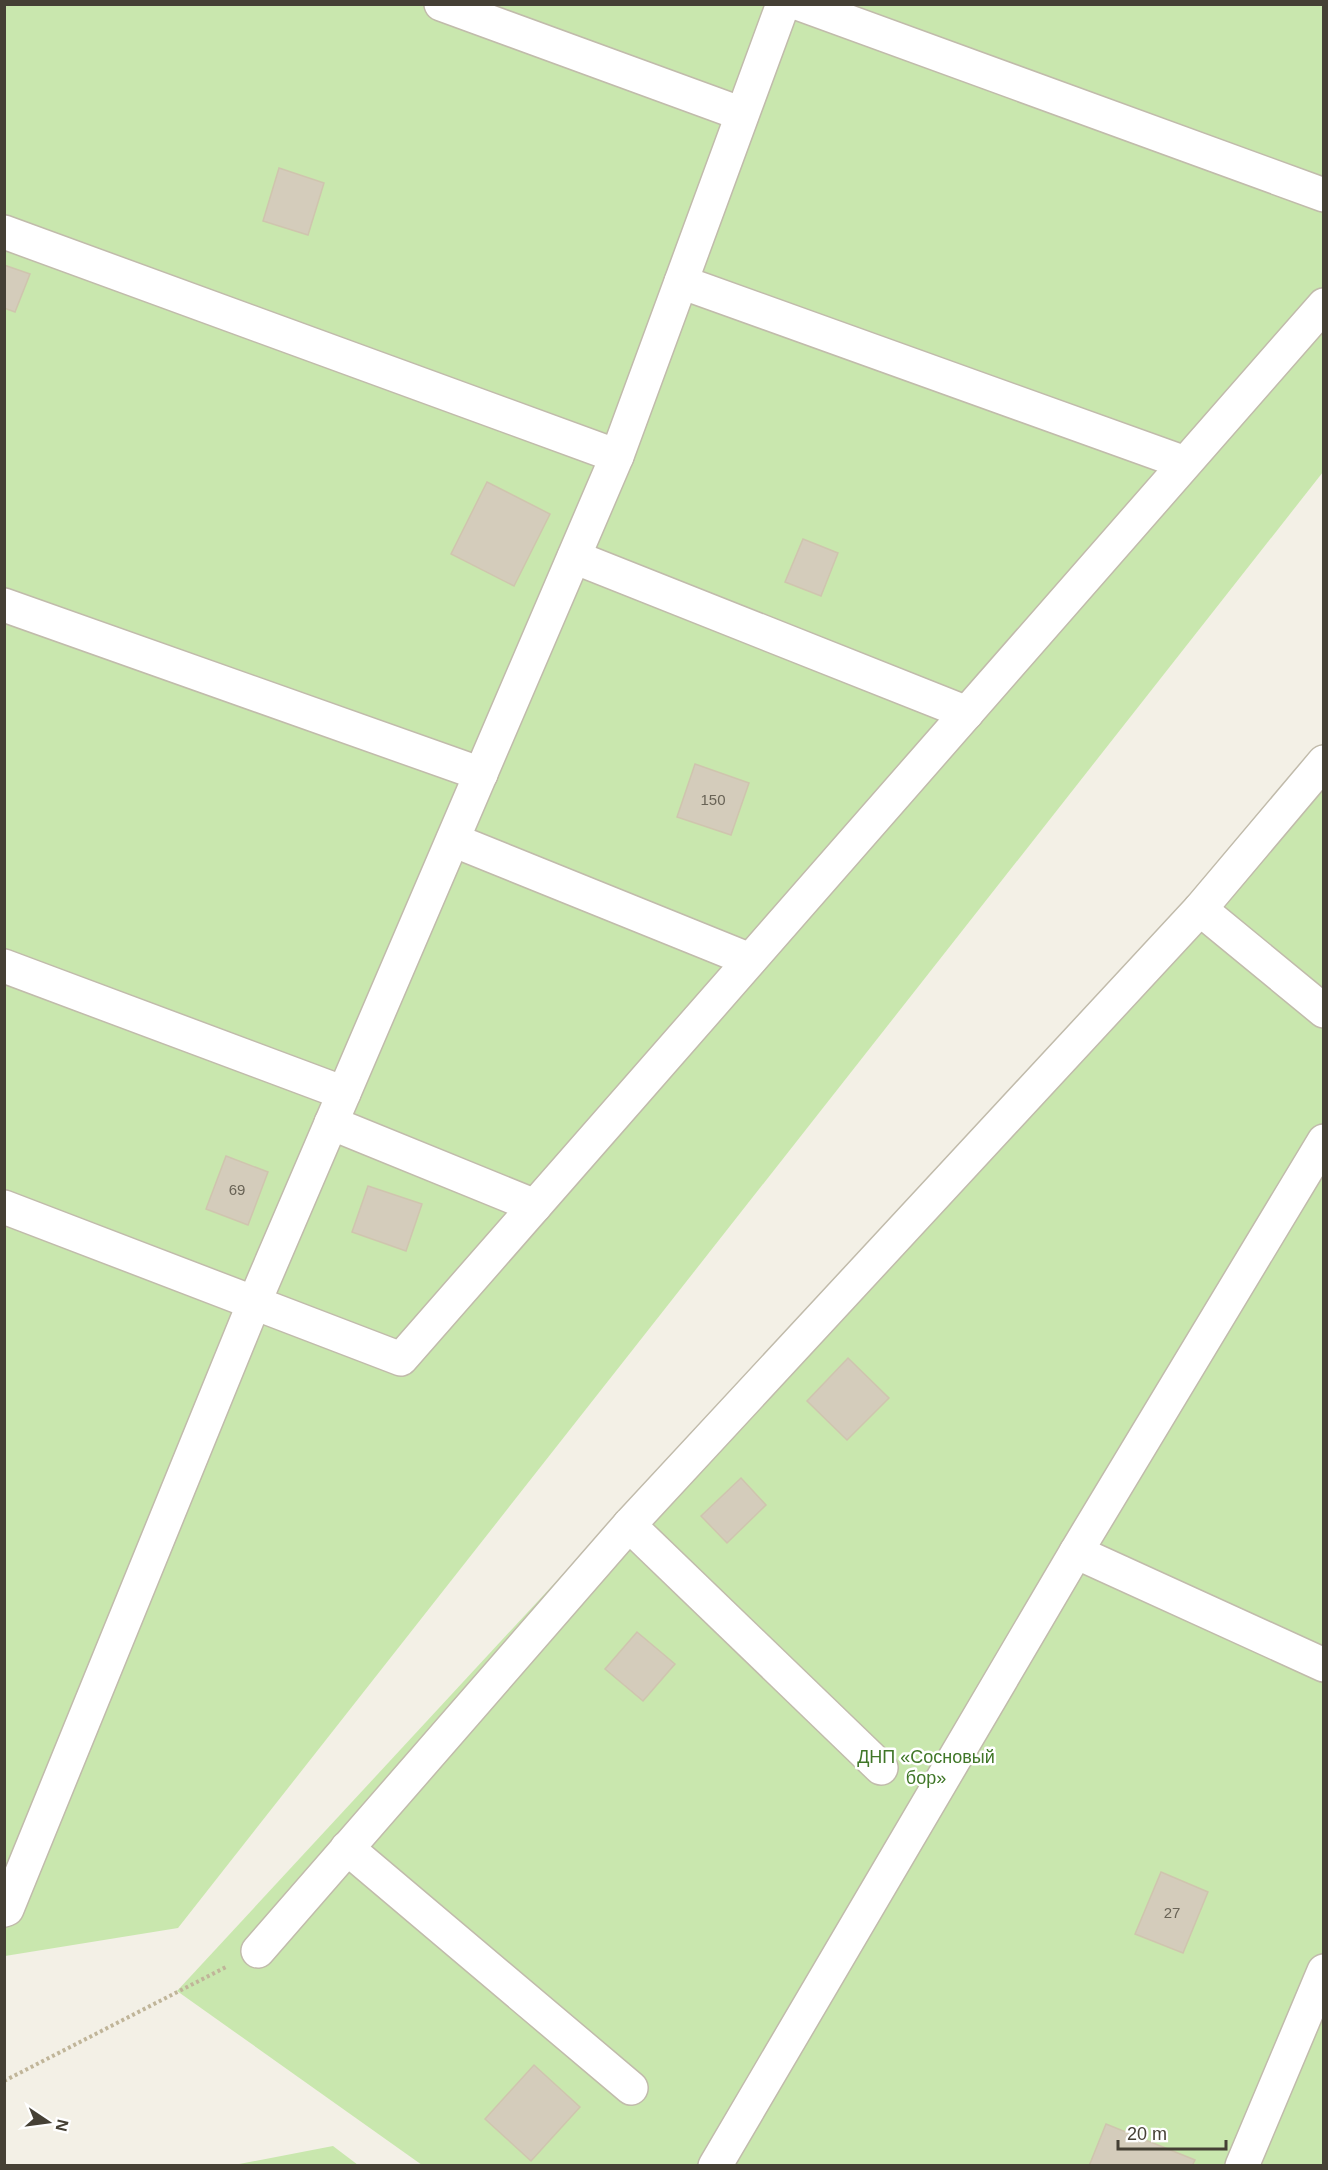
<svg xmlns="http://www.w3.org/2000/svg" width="1328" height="2170" font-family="Arial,sans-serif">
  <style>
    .green { fill: #c9e7ae }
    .building { fill: #d4ccbb; stroke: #cfc5ae; stroke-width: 1.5 }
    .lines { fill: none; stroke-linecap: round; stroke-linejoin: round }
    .minor-casing { stroke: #c1bbab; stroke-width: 36 }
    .path { stroke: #c0b599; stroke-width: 4; stroke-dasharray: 3 3; stroke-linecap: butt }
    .minor { stroke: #fff; stroke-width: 33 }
    .labels { text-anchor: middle; stroke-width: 5; stroke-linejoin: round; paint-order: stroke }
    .number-label { font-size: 15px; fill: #696356 }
    .park-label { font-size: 18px; fill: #407728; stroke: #fff }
  </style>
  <rect width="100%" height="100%" fill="#f3f0e6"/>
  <g class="green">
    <path d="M5,5H1323V472L178,1928L5,1956Z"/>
    <path d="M1323,753V2165H422L177,1991Z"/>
    <path d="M333,2146L358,2165H234Z"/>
  </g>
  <g class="building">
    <path d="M279,168L324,183L308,235L263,221Z"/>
    <path d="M4,265L30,274L15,312L4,308Z"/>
    <path d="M487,482L550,514L514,586L451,554Z"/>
    <path d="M803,539L838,553L821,596L785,582Z"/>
    <path d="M695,764L749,783L731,835L677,817Z"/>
    <path d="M226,1156L268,1172L248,1225L206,1209Z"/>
    <path d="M368,1186L422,1204L406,1251L352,1232Z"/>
    <path d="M848,1358L889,1398L847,1440L807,1401Z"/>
    <path d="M741,1478L766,1505L727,1543L701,1516Z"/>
    <path d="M637,1632L675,1664L643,1701L605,1669Z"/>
    <path d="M1161,1872L1208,1892L1183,1953L1135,1934Z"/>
    <path d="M534,2065L580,2107L531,2161L485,2119Z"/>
    <path d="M1106,2124L1195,2160L1192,2166H1089Z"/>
  </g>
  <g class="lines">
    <defs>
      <g id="minor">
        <path d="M441,4L742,114"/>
        <path d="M800,4L1324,195"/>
        <path d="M4,232L617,456L783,4"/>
        <path d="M681,282L1185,463"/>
        <path d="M574,557L967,713"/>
        <path d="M4,605L481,774"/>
        <path d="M453,840L750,960"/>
        <path d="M1200,909L1324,1011"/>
        <path d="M4,966L344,1093"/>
        <path d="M331,1123L535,1206"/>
        <path d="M4,1207L401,1359L1324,305"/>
        <path d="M629,1525L881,1768"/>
        <path d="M1076,1552L1324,1665"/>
        <path d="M347,1848L631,2088"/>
        <path d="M4,1910L7,1909L254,1303L617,456"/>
        <path d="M258,1951L629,1525L1200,909L1324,762"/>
        <path d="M715,2166L1076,1552L1324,1141"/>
        <path d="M1242,2166L1324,1971"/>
      </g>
    </defs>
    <use href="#minor" class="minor-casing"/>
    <path class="path" d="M4,2081L228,1966"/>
    <use href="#minor" class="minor"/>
  </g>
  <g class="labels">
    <g class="number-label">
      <text x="713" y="805">150</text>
      <text x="237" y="1195">69</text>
      <text x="1172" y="1918">27</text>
    </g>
    <g class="park-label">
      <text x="926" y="1763">ДНП «Сосновый<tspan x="926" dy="21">бор»</tspan></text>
    </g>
  </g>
  <rect width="1328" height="2170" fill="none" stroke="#454035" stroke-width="12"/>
  <g transform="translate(48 2122) rotate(103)" stroke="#ffffff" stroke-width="4.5" paint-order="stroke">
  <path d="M0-4.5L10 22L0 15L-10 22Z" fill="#454035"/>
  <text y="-9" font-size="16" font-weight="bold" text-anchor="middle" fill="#454035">N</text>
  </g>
  <path d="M1118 2140v9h108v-9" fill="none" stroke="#454035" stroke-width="3"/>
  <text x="1127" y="2140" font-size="18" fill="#454035" stroke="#ffffff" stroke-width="4.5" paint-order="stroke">20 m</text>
</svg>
